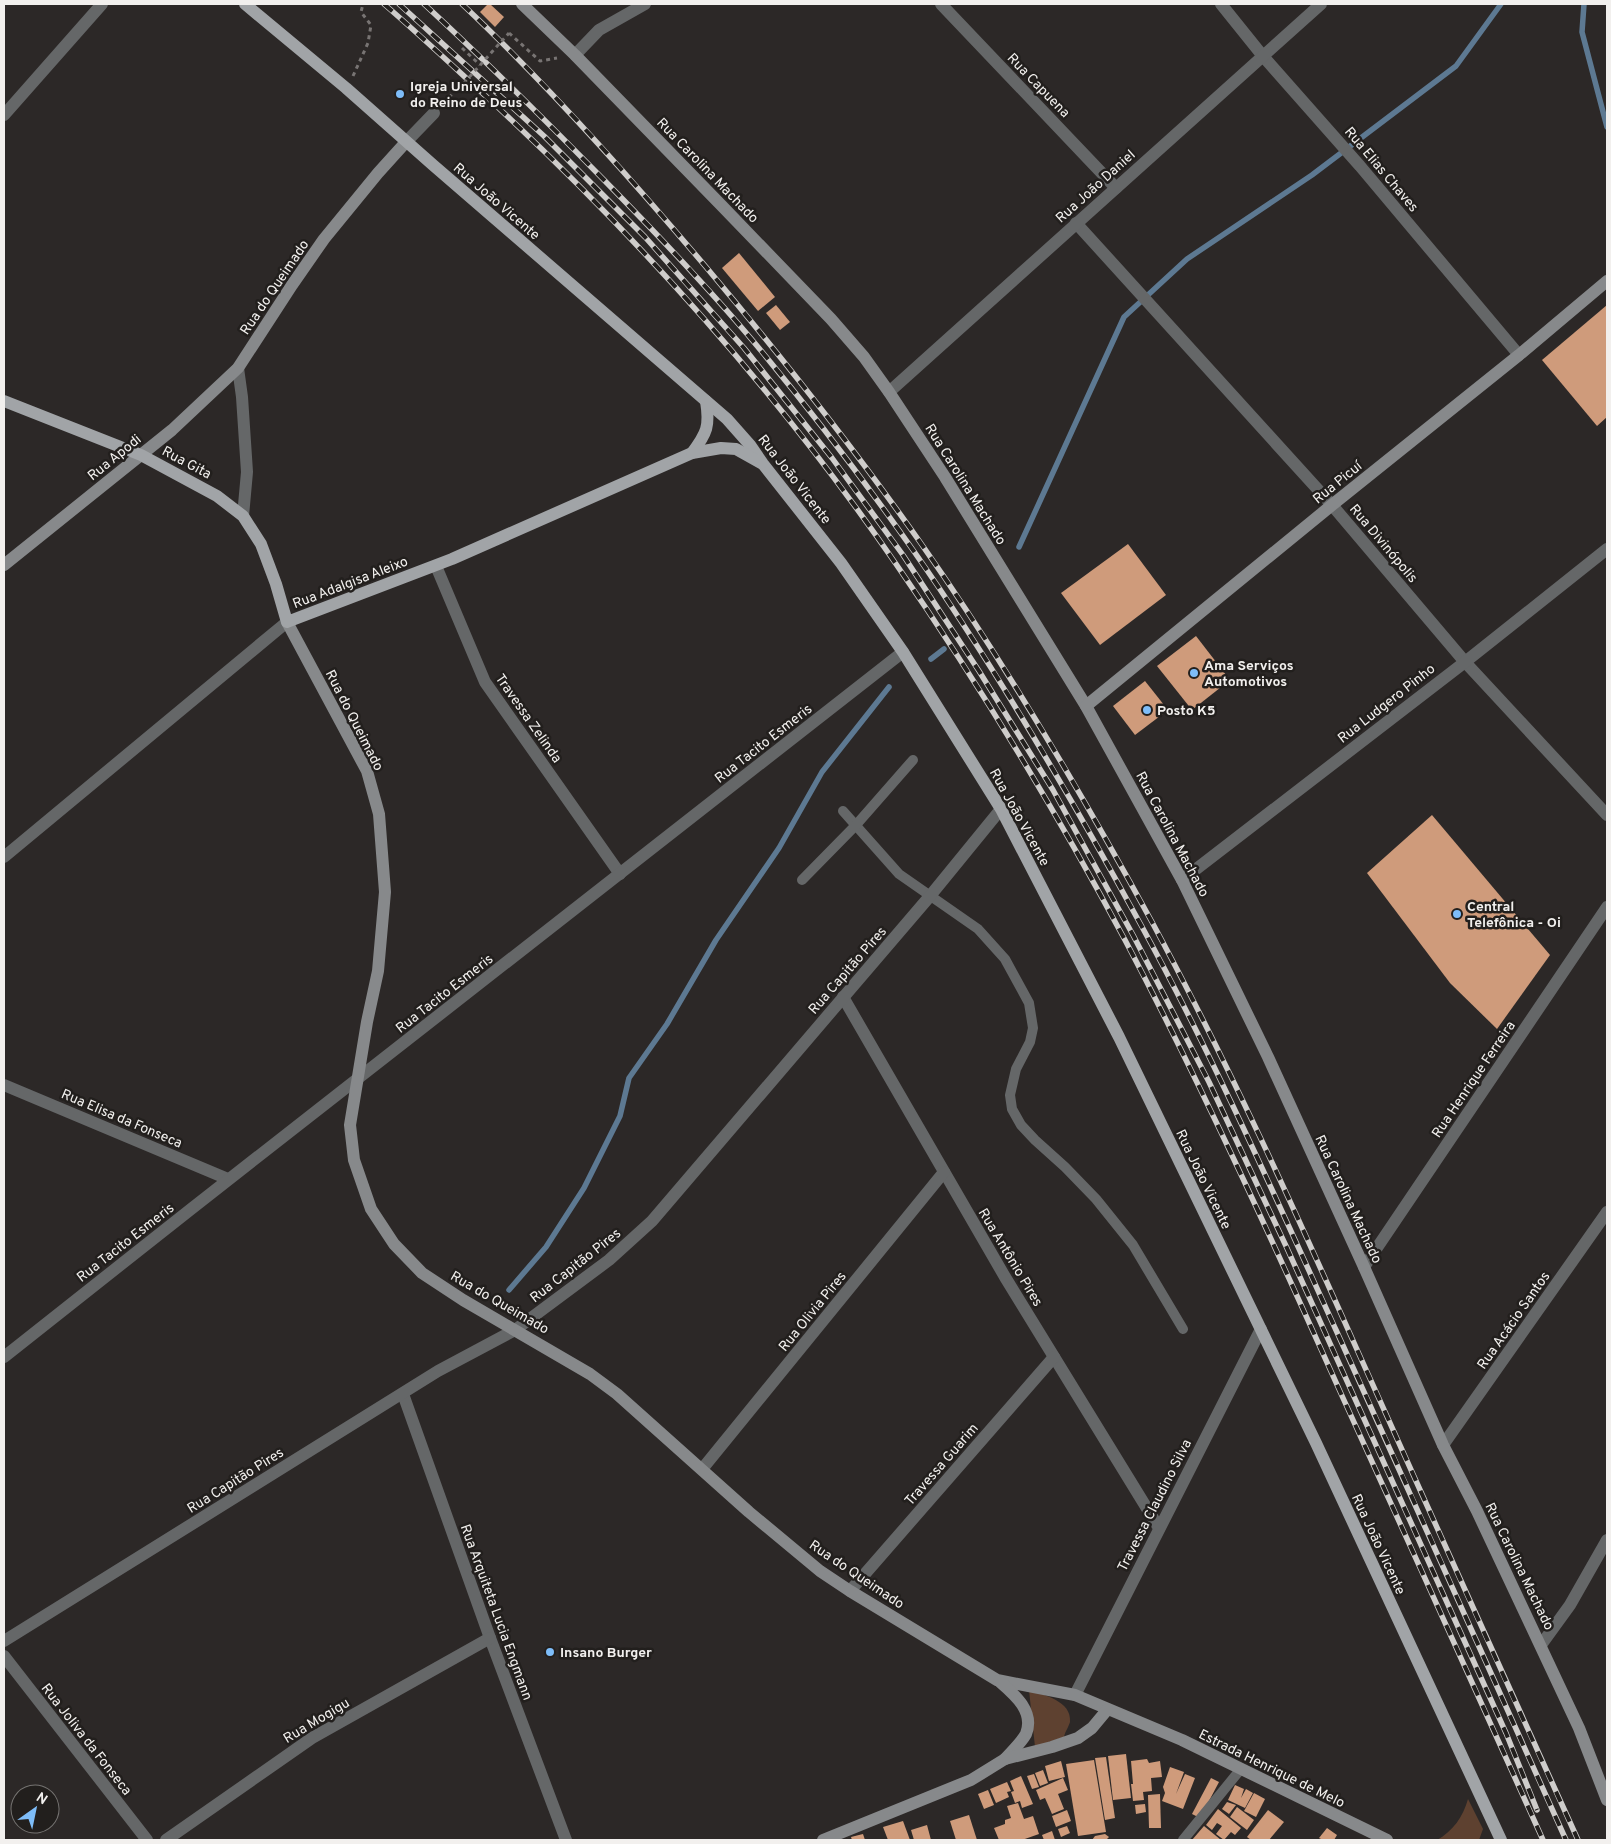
<svg xmlns="http://www.w3.org/2000/svg" width="1611" height="1844" font-family="Overpass,sans-serif">
  <style>
    .green { fill: #5e4130 }
    .lines { fill: none; stroke-linecap: round; stroke-linejoin: round }
    .stream { stroke: #5d7992; stroke-width: 5.5 }
    .building { fill: #cf9b7b }
    .path { stroke: #787473; stroke-width: 3; stroke-dasharray: 4 4; stroke-linecap: butt }
    .lane { stroke: #656768; stroke-width: 10 }
    .street { stroke: #656768; stroke-width: 12 }
    .secondary { stroke: #87898b; stroke-width: 12 }
    .primary { stroke: #a1a4a7; stroke-width: 12 }
    .rail-casing { stroke: #cfcdcb; stroke-width: 5.5 }
    .rail { stroke: #221f1d; stroke-width: 4; stroke-dasharray: 11; stroke-linecap: butt }
    .path-bridge { stroke: #787473; stroke-width: 3; stroke-dasharray: 4 4; stroke-linecap: butt }
    .poi-dot { fill: #7ebdf9; stroke: #221f1d; stroke-width: 2 }
    .labels { text-anchor: middle; stroke-width: 5; stroke-linejoin: round; paint-order: stroke }
    .street-label { font-size: 14px; fill: #f2f0ee; stroke: #221f1d }
    .poi-label { font-size: 14px; font-weight: bold; fill: #f2f0ee; stroke: #221f1d; text-anchor: start }
  </style>
  <rect width="100%" height="100%" fill="#2c2827"/>
  <g class="green">
    <path d="M1029,1690C1044,1695 1072,1701 1070,1722C1069,1726 1065,1732 1064,1737L1035,1747Z"/>
    <path d="M1468,1799L1483,1829L1479,1840H1437C1453,1831 1463,1817 1468,1799Z"/>
  </g>
  <g class="lines">
    <g class="stream">
      <path d="M1584,4L1582,32L1607,127"/>
      <path d="M1019,547L1124,317L1187,259L1312,175L1456,66L1501,4"/>
      <path d="M931,659L944,649"/>
      <path d="M509,1290L546,1247L584,1188L620,1116L629,1078L667,1024L716,940L779,848L822,772L889,687"/>
    </g>
  </g>
  <g class="building">
    <path d="M488,4H490L504,17L495,27L480,12Z"/>
    <path d="M739,253L775,297L758,311L722,268Z"/>
    <path d="M776,305L790,322L780,330L766,313Z"/>
    <path d="M1607,305V417L1597,426L1542,360Z"/>
    <path d="M1128,544L1166,595L1100,645L1061,593Z"/>
    <path d="M1196,636L1230,680L1192,710L1157,666Z"/>
    <path d="M1145,681L1168,710L1135,735L1113,706Z"/>
    <path d="M1432,815L1550,955L1497,1029L1450,983L1367,873Z"/>
    <path d="M1126,1754L1131,1798L1113,1800L1108,1756Z"/>
    <path d="M1106,1757L1115,1818L1105,1820L1095,1758Z"/>
    <path d="M1147,1759L1149,1763L1160,1761L1162,1777L1151,1778L1152,1791L1143,1792L1144,1800L1133,1801L1131,1784H1133L1131,1761Z"/>
    <path d="M1094,1760L1106,1832L1078,1836L1066,1764Z"/>
    <path d="M1061,1761L1065,1777L1049,1781L1045,1766Z"/>
    <path d="M1170,1767L1184,1772L1176,1794L1185,1774L1195,1778L1183,1809L1162,1801L1165,1793L1163,1787Z"/>
    <path d="M1043,1770L1048,1783L1040,1786L1035,1773Z"/>
    <path d="M1034,1774L1039,1787L1032,1789L1027,1776Z"/>
    <path d="M1021,1776L1033,1804L1022,1808L1020,1801L1015,1803L1011,1792L1014,1791L1010,1781Z"/>
    <path d="M1063,1778L1068,1790L1058,1794L1064,1809L1052,1814L1045,1798L1040,1800L1036,1790Z"/>
    <path d="M1211,1778L1219,1782L1200,1818L1192,1814Z"/>
    <path d="M1007,1782L1011,1791L1007,1792L1009,1797L996,1803L990,1789Z"/>
    <path d="M1235,1785L1244,1789L1241,1798L1246,1789L1253,1793L1245,1808L1228,1800Z"/>
    <path d="M988,1790L994,1805L984,1809L978,1794Z"/>
    <path d="M1254,1793L1265,1799L1256,1817L1244,1811Z"/>
    <path d="M1160,1794L1161,1828H1149L1148,1795Z"/>
    <path d="M1227,1802L1236,1805L1229,1814L1222,1809Z"/>
    <path d="M1018,1803L1024,1819L1033,1816L1039,1834L1022,1840H999L994,1828L1005,1824V1820L1011,1818L1007,1806Z"/>
    <path d="M1145,1804L1146,1812L1136,1814L1135,1805Z"/>
    <path d="M1237,1807L1254,1820L1247,1830L1230,1817Z"/>
    <path d="M1218,1809L1241,1828L1235,1835L1231,1832L1224,1840L1216,1834L1222,1826L1217,1823L1212,1830L1206,1825Z"/>
    <path d="M1067,1810L1071,1821L1056,1827L1052,1816Z"/>
    <path d="M1268,1810L1284,1822L1269,1840H1251L1247,1837Z"/>
    <path d="M969,1815L977,1840H956L950,1821Z"/>
    <path d="M903,1821L910,1840H888L883,1827Z"/>
    <path d="M927,1825L931,1840H914L911,1830Z"/>
    <path d="M1067,1826L1070,1833L1061,1837L1058,1829Z"/>
    <path d="M1204,1826L1221,1840H1192Z"/>
    <path d="M1327,1828L1337,1835L1334,1840H1323L1319,1838Z"/>
    <path d="M1052,1831L1055,1840H1044L1042,1835Z"/>
    <path d="M863,1834L865,1840H852L851,1837Z"/>
    <path d="M1105,1834L1109,1837L1106,1840H1092L1095,1836Z"/>
  </g>
  <g class="lines">
    <g class="path">
      <path d="M509,33L540,61L557,58"/>
      <path d="M462,48L480,65"/>
      <path d="M353,76L368,43L371,25L361,12L363,4"/>
      <path d="M443,103L464,83"/>
    </g>
    <g class="lane">
      <path d="M843,811L899,874L978,929L1005,959L1029,1003L1033,1028L1030,1042L1016,1069L1010,1095L1012,1109L1021,1125L1035,1140L1065,1167L1096,1199L1133,1245L1183,1329"/>
      <path d="M802,880L856,825L913,760"/>
      <path d="M1183,1840L1240,1770"/>
    </g>
    <g class="street">
      <path d="M941,4L1116,188"/>
      <path d="M1221,4L1262,55L1360,166L1519,355"/>
      <path d="M575,55L599,30L645,4"/>
      <path d="M4,115L102,4"/>
      <path d="M406,142L434,113"/>
      <path d="M1076,223L1332,505L1465,662L1607,815"/>
      <path d="M238,368L242,397L247,472L243,516"/>
      <path d="M889,392L1321,4"/>
      <path d="M436,566L485,682L620,874"/>
      <path d="M4,857L287,622"/>
      <path d="M1182,880L1465,662L1607,549"/>
      <path d="M843,997L1005,1277L1159,1528"/>
      <path d="M4,1085L228,1179"/>
      <path d="M1364,1267L1607,907"/>
      <path d="M4,1357C302,1120 603,887 903,652"/>
      <path d="M403,1394L490,1638L566,1840"/>
      <path d="M1443,1445L1607,1212"/>
      <path d="M703,1468L944,1172"/>
      <path d="M850,1591L1054,1357"/>
      <path d="M4,1641L438,1371L515,1330L609,1260L652,1221L930,896L1001,809"/>
      <path d="M1541,1645L1570,1605L1607,1540"/>
      <path d="M4,1656L147,1840"/>
      <path d="M1075,1695L1261,1329"/>
      <path d="M166,1840L312,1738L490,1638"/>
    </g>
    <g class="secondary">
      <path d="M522,4L575,55L722,206L831,319L864,357L889,392L945,477L1086,706L1182,880L1268,1057L1364,1267L1443,1445L1477,1511L1579,1728L1607,1800"/>
      <path d="M4,565L172,430L238,368L292,285L324,239L378,173L406,142"/>
      <path d="M287,622L367,771L379,814L385,892L378,971L367,1022L350,1125L354,1160L371,1209L394,1244L422,1273L463,1300L590,1374L617,1394L749,1512L820,1571L850,1591L997,1680L1075,1695L1182,1740L1387,1840"/>
      <path d="M1086,706L1332,505L1519,355L1607,281"/>
      <path d="M999,1681C1014,1694 1035,1711 1026,1734C1021,1743 1012,1751 1005,1759"/>
      <path d="M823,1840L971,1780L1005,1759L1052,1747L1078,1738L1092,1728L1107,1710"/>
    </g>
    <g class="primary">
      <path d="M245,4L346,88L433,165L727,419L750,445L763,464L841,563L903,652L1001,809L1119,1037L1316,1443L1501,1840"/>
      <path d="M4,401L141,455L217,496L243,516L261,544L276,584L287,622L452,559L692,453L721,448L736,449L761,463"/>
      <path d="M692,453C707,433 710,426 706,401"/>
    </g>
    <defs>
      <g id="rail">
        <path d="M384,4C420,35 455,68 490,100C641,240 779,394 896,564C979,684 1056,811 1125,940C1204,1090 1274,1244 1343,1398C1410,1545 1477,1693 1543,1840"/>
        <path d="M399,4L544,136L645,237L744,348L832,458L903,555L979,671L1053,790L1133,935L1209,1082L1286,1246L1506,1733L1537,1810"/>
        <path d="M424,4C486,61 545,120 604,180C655,232 706,285 753,341C809,408 863,479 913,550C997,670 1071,797 1141,925C1213,1056 1274,1194 1336,1330C1414,1500 1489,1670 1566,1840"/>
        <path d="M462,4C549,86 629,176 706,267C781,356 853,447 920,542C1005,663 1081,792 1152,922C1228,1063 1294,1208 1359,1354C1432,1516 1504,1678 1578,1840"/>
      </g>
    </defs>
    <use href="#rail" class="rail-casing"/>
    <use href="#rail" class="rail"/>
    <path class="path-bridge" d="M464,83L509,33"/>
  </g>
  <g class="poi-dot">
    <circle cx="400" cy="94" r="5"/>
    <circle cx="1194" cy="673" r="5"/>
    <circle cx="1147" cy="710" r="5"/>
    <circle cx="1457" cy="914" r="5"/>
    <circle cx="550" cy="1652" r="5"/>
  </g>
  <g class="labels">
    <g class="street-label">
      <text transform="translate(1039 85) rotate(46)" y="5">Rua Capuena</text>
      <text transform="translate(1382 169) rotate(50)" y="5">Rua Elias Chaves</text>
      <text transform="translate(708 170) rotate(46)" y="5">Rua Carolina Machado</text>
      <text transform="translate(1095 186) rotate(-42)" y="5">Rua João Daniel</text>
      <text transform="translate(497 201) rotate(41)" y="5">Rua João Vicente</text>
      <text transform="translate(274 287) rotate(-56)" y="5">Rua do Queimado</text>
      <text transform="translate(114 457) rotate(-39)" y="5">Rua Apodi</text>
      <text transform="translate(187 462) rotate(28)" y="5">Rua Gita</text>
      <text transform="translate(795 479) rotate(52)" y="5">Rua João Vicente</text>
      <text transform="translate(1337 482) rotate(-39)" y="5">Rua Picuí</text>
      <text transform="translate(966 484) rotate(58)" y="5">Rua Carolina Machado</text>
      <text transform="translate(1384 543) rotate(50)" y="5">Rua Divinópolis</text>
      <text transform="translate(350 582) rotate(-21)" y="5">Rua Adalgisa Aleixo</text>
      <text transform="translate(1386 703) rotate(-38)" y="5">Rua Ludgero Pinho</text>
      <text transform="translate(529 718) rotate(55)" y="5">Travessa Zelinda</text>
      <text transform="translate(355 720) rotate(63)" y="5">Rua do Queimado</text>
      <text transform="translate(763 743) rotate(-38)" y="5">Rua Tacito Esmeris</text>
      <text transform="translate(1020 817) rotate(61)" y="5">Rua João Vicente</text>
      <text transform="translate(1173 834) rotate(62)" y="5">Rua Carolina Machado</text>
      <text transform="translate(847 970) rotate(-49)" y="5">Rua Capitão Pires</text>
      <text transform="translate(444 993) rotate(-38)" y="5">Rua Tacito Esmeris</text>
      <text transform="translate(1473 1079) rotate(-56)" y="5">Rua Henrique Ferreira</text>
      <text transform="translate(122 1118) rotate(23)" y="5">Rua Elisa da Fonseca</text>
      <text transform="translate(1204 1179) rotate(64)" y="5">Rua João Vicente</text>
      <text transform="translate(1349 1199) rotate(65)" y="5">Rua Carolina Machado</text>
      <text transform="translate(125 1242) rotate(-38)" y="5">Rua Tacito Esmeris</text>
      <text transform="translate(1011 1257) rotate(59)" y="5">Rua Antônio Pires</text>
      <text transform="translate(575 1265) rotate(-38)" y="5">Rua Capitão Pires</text>
      <text transform="translate(500 1302) rotate(30)" y="5">Rua do Queimado</text>
      <text transform="translate(812 1311) rotate(-51)" y="5">Rua Olivia Pires</text>
      <text transform="translate(1513 1320) rotate(-55)" y="5">Rua Acácio Santos</text>
      <text transform="translate(941 1464) rotate(-49)" y="5">Travessa Guarim</text>
      <text transform="translate(235 1480) rotate(-32)" y="5">Rua Capitão Pires</text>
      <text transform="translate(1154 1505) rotate(-63)" y="5">Travessa Claudino Silva</text>
      <text transform="translate(1379 1544) rotate(65)" y="5">Rua João Vicente</text>
      <text transform="translate(1520 1566) rotate(64)" y="5">Rua Carolina Machado</text>
      <text transform="translate(857 1574) rotate(34)" y="5">Rua do Queimado</text>
      <text transform="translate(497 1612) rotate(70)" y="5">Rua Arquiteta Lucia Engmann</text>
      <text transform="translate(316 1720) rotate(-31)" y="5">Rua Mogigu</text>
      <text transform="translate(87 1739) rotate(52)" y="5">Rua Joliva da Fonseca</text>
      <text transform="translate(1272 1768) rotate(26)" y="5">Estrada Henrique de Melo</text>
    </g>
    <g class="poi-label">
      <text x="410" y="91">Igreja Universal<tspan x="410" dy="16">do Reino de Deus</tspan></text>
      <text x="1204" y="670">Ama Serviços<tspan x="1204" dy="16">Automotivos</tspan></text>
      <text x="1157" y="715">Posto K5</text>
      <text x="1467" y="911">Central<tspan x="1467" dy="16">Telefônica - Oi</tspan></text>
      <text x="560" y="1657">Insano Burger</text>
    </g>
  </g>
  <rect width="1611" height="1844" fill="none" stroke="#f2f0ee" stroke-width="10"/>
  <g transform="translate(35 1809) rotate(33)"><circle r="24" fill="#221f1d" stroke="#757371"/>
  <path d="M0-4L9 19L0 12L-9 19Z" fill="#7ebdf9"/>
  <text y="-8" font-size="14" font-weight="bold" text-anchor="middle" fill="#f2f0ee">N</text>
  </g>
</svg>
